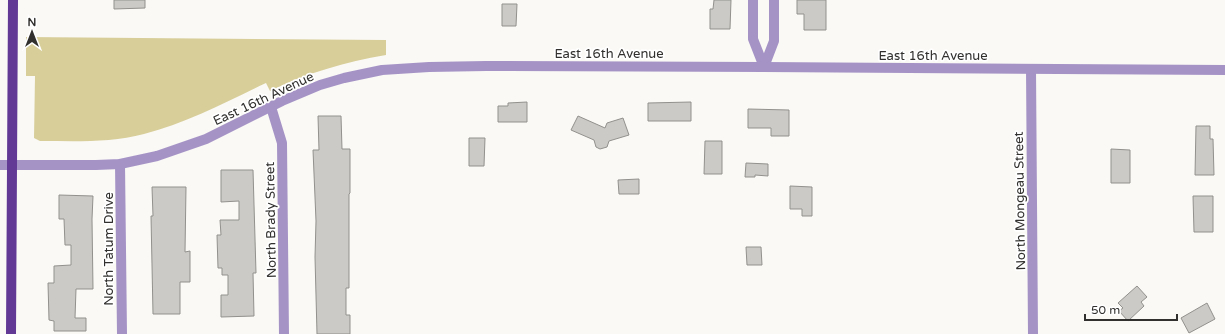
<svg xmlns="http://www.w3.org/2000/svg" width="1225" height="334" font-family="'Varela Round',sans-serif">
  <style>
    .green { fill: #d8ce9a }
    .building { fill: #cbcac6; stroke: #92918d }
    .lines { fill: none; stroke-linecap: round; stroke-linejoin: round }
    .minor { stroke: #a593c6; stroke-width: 10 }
    .major { stroke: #623a95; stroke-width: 10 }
    .labels { text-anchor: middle; stroke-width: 3.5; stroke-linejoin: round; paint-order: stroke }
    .street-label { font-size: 13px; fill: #31302f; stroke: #fff }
  </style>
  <rect width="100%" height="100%" fill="#faf9f5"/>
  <path class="green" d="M26,37L386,40V55C345,62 307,73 270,91L266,83C226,102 187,123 144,134C111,143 75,141 40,141L34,138L35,76H26Z"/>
  <g class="building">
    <path d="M114,0H145V8L114,9Z"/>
    <path d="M714,0H731L730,29H710V9H713Z"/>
    <path d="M797,0H826V30H804V14H797Z"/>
    <path d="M502,4H517L516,26H502Z"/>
    <path d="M527,102V122H498V106H508V103Z"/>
    <path d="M691,102V121H648V103Z"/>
    <path d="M748,109L789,110V136H771V128H748Z"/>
    <path d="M318,116H341L342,149H350V193L349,194V288H346V315H350V334H317L315,257L316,221L313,150H319Z"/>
    <path d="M578,116L605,128L607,123L623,118L629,135L609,141L607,147L600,149L596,147L594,140L571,130Z"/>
    <path d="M1196,126H1210V139H1213L1214,175H1195Z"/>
    <path d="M469,138H485L484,166H469Z"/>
    <path d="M705,141H722V174H704Z"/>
    <path d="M1111,149L1130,150V183H1111Z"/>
    <path d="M746,163L768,164V176L755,175V177H745Z"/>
    <path d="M221,170H253L256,273H253L254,316L221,317V295H228V275H222V268H218L217,235H221L220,220H239V201L221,202Z"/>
    <path d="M639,179V194H619L618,180Z"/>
    <path d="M790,186L812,187V216H802V209H790Z"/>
    <path d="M152,187H186L185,252L190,251V282H180V314H153L151,216H153Z"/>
    <path d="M59,195L93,196L92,219L93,289H76L75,318H86V331H54V321L49,320L48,283H54V266L71,265V245H65L64,219H59Z"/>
    <path d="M1193,196H1213V232H1194Z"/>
    <path d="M746,247H761L762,265H747Z"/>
    <path d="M1137,286L1147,297L1141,302L1144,306L1128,321L1119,311L1123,308L1118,303Z"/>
    <path d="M1207,303L1215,319L1189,333L1181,318Z"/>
  </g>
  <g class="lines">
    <g class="minor">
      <path d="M753,0V39L764,67"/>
      <path d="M764,67L774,41V0"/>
      <path d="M1031,69L1033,334"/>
      <path d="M271,107L282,143L284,334"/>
      <path d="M120,164L122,334"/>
      <path d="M0,165H96L120,164L157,156L206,139L282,101L320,85L344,78L382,70L429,67L486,66L764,67L1225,70"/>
    </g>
    <path class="major" d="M11,334L13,0"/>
  </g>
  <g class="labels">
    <g class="street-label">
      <text x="609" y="58">East 16th Avenue</text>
      <text x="933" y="60">East 16th Avenue</text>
      <text transform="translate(263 98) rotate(-25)" y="5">East 16th Avenue</text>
      <text transform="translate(1019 201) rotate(-91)" y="5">North Mongeau Street</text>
      <text transform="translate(270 220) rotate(-91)" y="5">North Brady Street</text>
      <text transform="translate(108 249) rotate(-90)" y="5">North Tatum Drive</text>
    </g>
  </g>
  <g transform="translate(32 32)" stroke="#ffffff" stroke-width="3" paint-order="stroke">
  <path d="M0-3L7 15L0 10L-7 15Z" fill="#31302f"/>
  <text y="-6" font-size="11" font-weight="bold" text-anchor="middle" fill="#31302f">N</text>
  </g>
  <path d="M1085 314v6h92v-6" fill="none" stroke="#31302f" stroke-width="2"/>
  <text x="1091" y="314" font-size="12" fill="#31302f" stroke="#ffffff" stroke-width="3" paint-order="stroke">50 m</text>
</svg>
